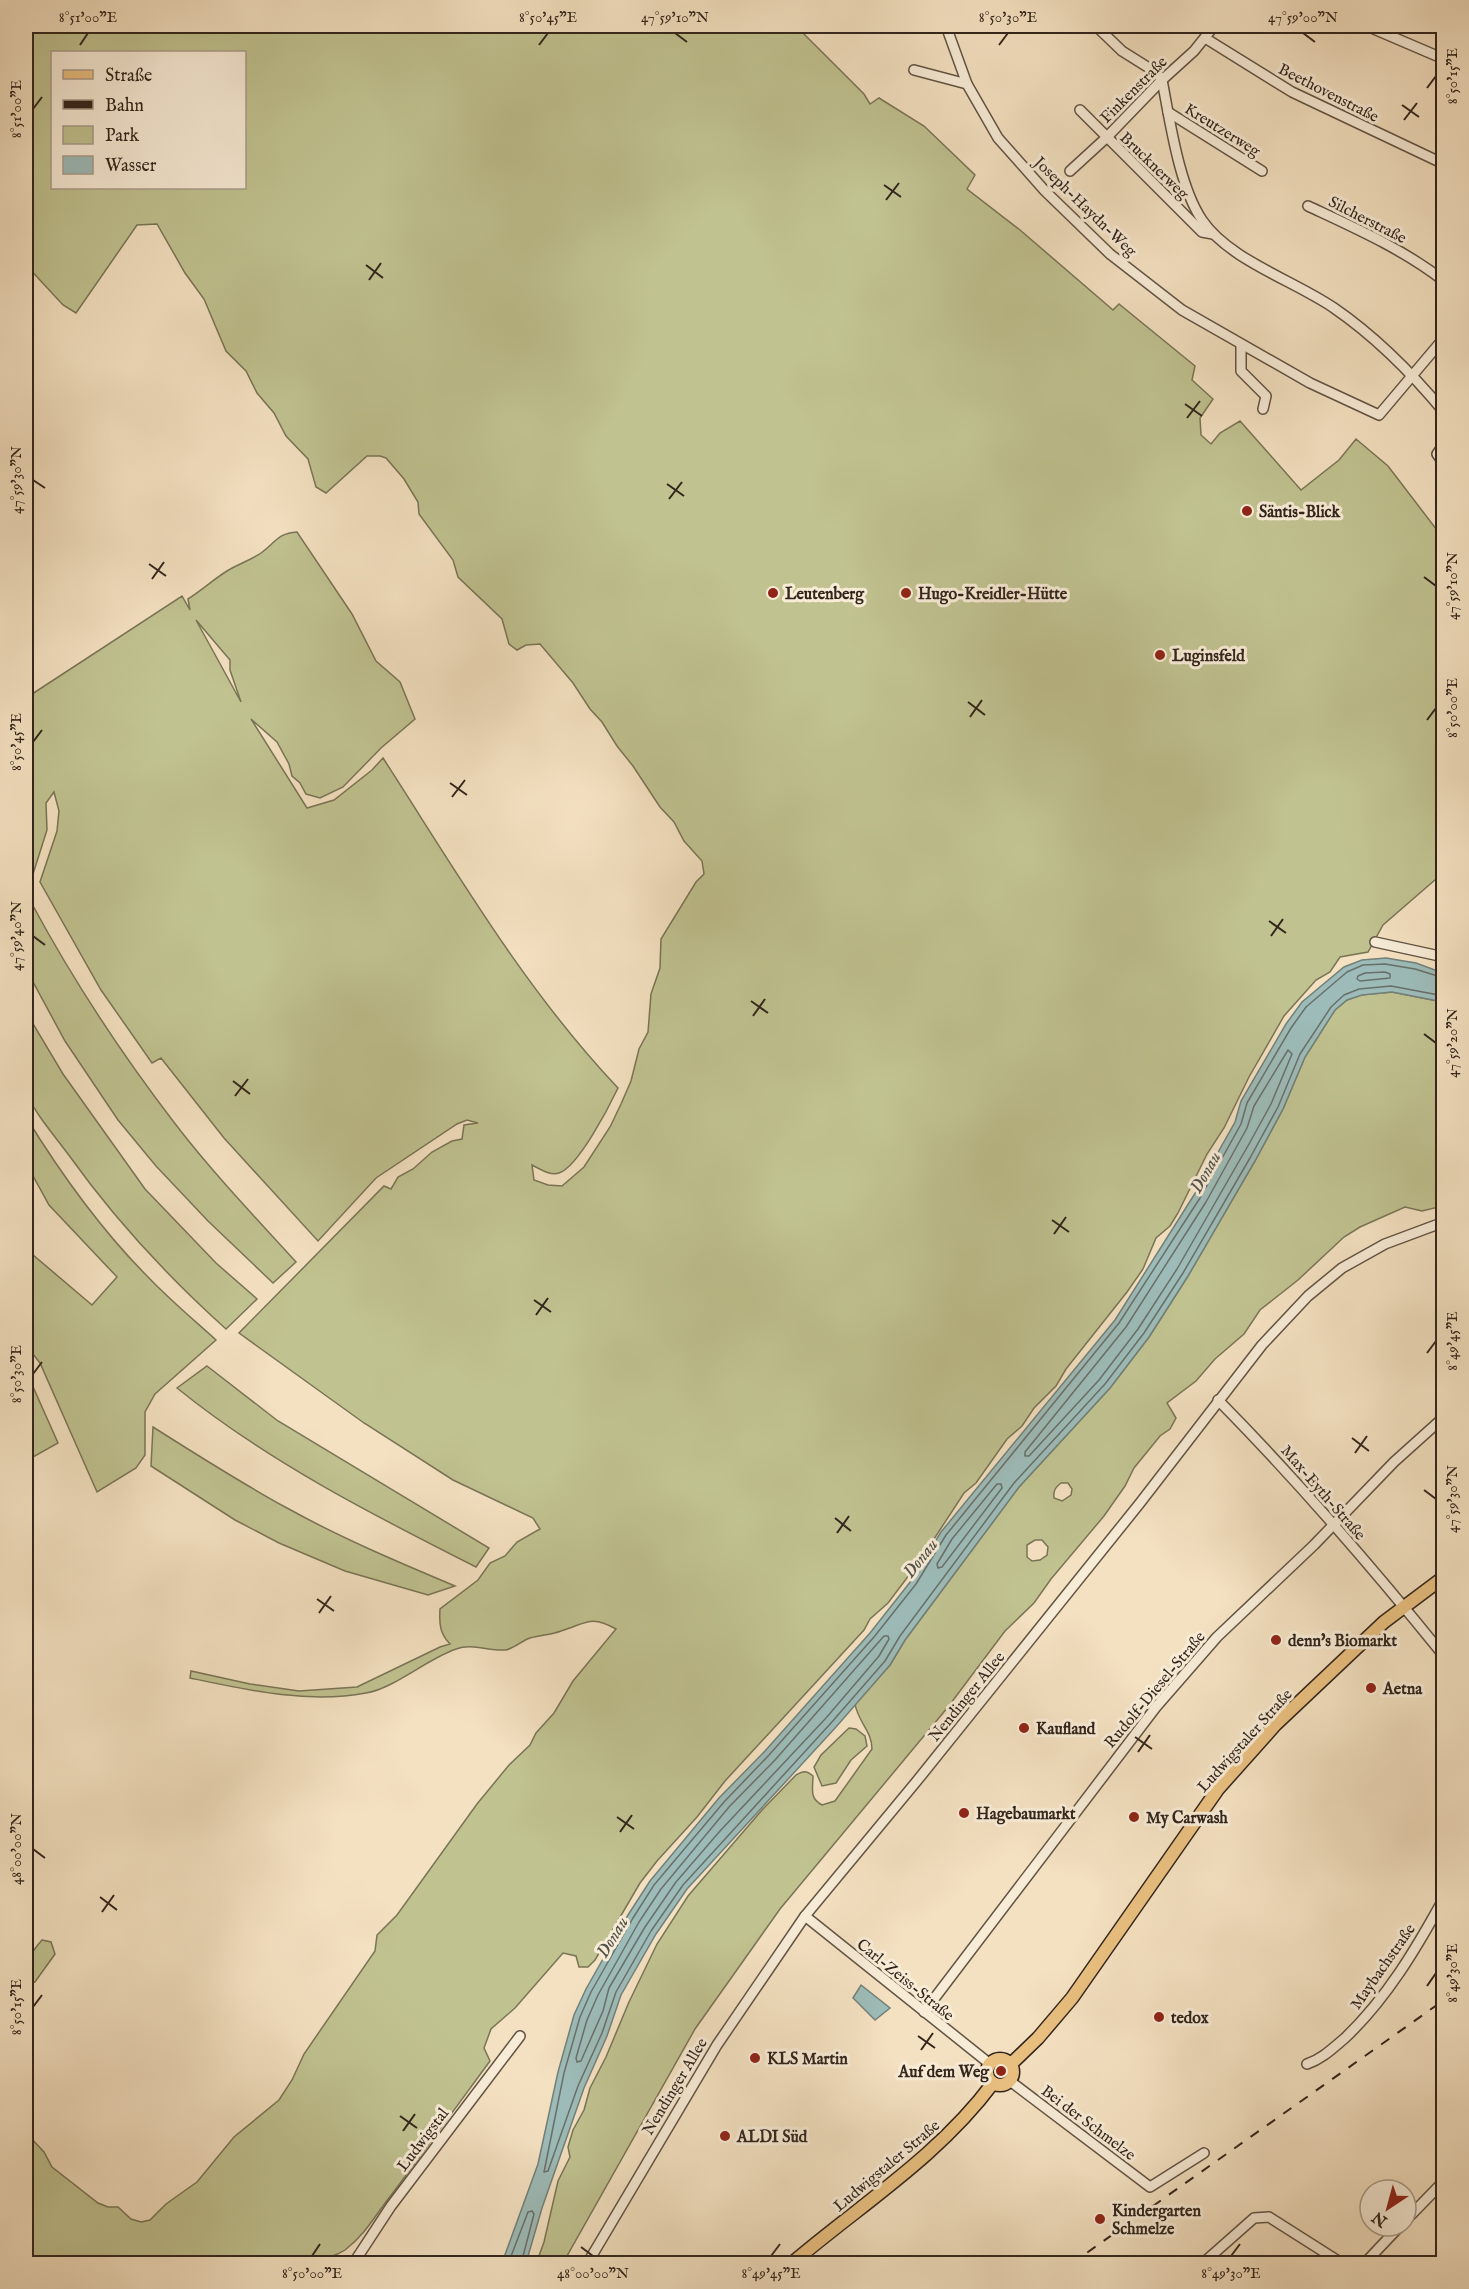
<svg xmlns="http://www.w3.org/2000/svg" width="1469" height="2289" font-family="'IM FELL English',serif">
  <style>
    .green { fill: #c0c290; stroke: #797456; stroke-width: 1.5; fill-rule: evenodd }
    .water { fill: #9dbcb9; stroke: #72807a; stroke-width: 1.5 }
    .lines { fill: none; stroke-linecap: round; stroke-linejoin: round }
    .shore { stroke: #68706a; stroke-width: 1.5 }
    .minor-casing { stroke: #625445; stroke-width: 12 }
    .major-casing { stroke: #32251c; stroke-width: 15 }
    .minor { stroke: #f8ecd7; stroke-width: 9 }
    .major { stroke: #eac080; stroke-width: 12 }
    .rail { stroke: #32251c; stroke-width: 2; stroke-dasharray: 10 10; stroke-linecap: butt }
    .ticks { fill: none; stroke: #32251c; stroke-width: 2 }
    .poi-dot { fill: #8f2418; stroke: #f8ecd7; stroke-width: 2 }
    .labels { text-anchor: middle; stroke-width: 6; stroke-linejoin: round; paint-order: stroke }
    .street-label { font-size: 16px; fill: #32251c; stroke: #f8ecd7 }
    .poi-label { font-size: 16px; font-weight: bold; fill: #32251c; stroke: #f8ecd7; text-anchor: start }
    .water-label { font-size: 18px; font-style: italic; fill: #52524b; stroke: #f8ecd7 }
    .neatline { fill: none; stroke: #32251c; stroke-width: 2 }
    .ticks-label { font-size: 15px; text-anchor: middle; fill: #32251c }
  </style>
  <rect width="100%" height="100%" fill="#f4e1c1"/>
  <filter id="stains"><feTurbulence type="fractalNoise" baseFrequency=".00333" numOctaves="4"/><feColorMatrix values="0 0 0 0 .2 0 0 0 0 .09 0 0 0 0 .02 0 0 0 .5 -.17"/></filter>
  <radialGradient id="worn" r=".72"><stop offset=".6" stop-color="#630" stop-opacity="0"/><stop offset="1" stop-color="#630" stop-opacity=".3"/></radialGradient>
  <g class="green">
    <path d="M26,26H792L804,34L864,94L870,104L879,98L924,126L975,175L967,189L1020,230L1113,310L1119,304L1195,366L1192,380L1213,399L1200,418L1201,435L1211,444L1220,433L1240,421L1301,490L1339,460L1356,439L1388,466L1443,538V873L1383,925L1368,952L1340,957L1330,972L1316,980L1284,1016L1249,1077L1224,1128L1207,1154L1178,1213L1170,1226L1156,1238L1143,1269L1127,1292L1066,1369L1056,1386L1034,1408L1022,1426L1007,1439L976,1483L964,1493L919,1562L888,1603L870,1619L864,1630L725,1781L697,1817L657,1861L640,1883L595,1960L588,1967H579L576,1956L563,1953L515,2008L491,2029L484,2048L490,2061C457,2106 425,2150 392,2194C376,2214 366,2234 345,2250C329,2261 311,2258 293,2264L26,2263V2133L44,2152L52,2167L98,2203L108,2207H118L131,2219L141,2222L150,2220L166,2204L197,2182L234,2137L279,2100L292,2080L304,2054L375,1951L377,1935L397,1915L477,1804L509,1765L530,1745L536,1733L554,1713L573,1681L616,1629C590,1614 585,1624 561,1631C551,1635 540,1635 530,1638C521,1641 514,1649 505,1650C488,1651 472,1643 456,1649C427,1659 393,1689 366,1693C308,1704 247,1690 190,1678L191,1671L250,1684L299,1691L357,1687L440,1647L450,1644C440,1634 439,1624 440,1609L478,1580L490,1563L505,1556L517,1542L540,1529L533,1518L453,1480L364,1423L239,1333L384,1186L391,1189L398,1177L413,1169L432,1152L452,1141L462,1139L464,1125L478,1123L467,1120L457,1124L376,1178L318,1241L224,1138L161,1058L152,1063L101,990L40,882L57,831L59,811L54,792L46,803L47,830L26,896V724L32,731L26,715V698L182,596L190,610L188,599C202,590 214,579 227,571C238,564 251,560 261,553C275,543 278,533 297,532L352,614L376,661L400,682L415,719L381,748L343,787L320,798L306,794L300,783L292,776L289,764L277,742L251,719L307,808L334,800L372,770L383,758C456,871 525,990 618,1088C609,1107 578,1167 559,1173C550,1176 540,1169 532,1165L534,1180L548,1185L562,1186L584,1167L610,1127L621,1104L631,1081L639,1049L648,1032L651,994L660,968L661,939L696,882L704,874L702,861L684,841L674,822L660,807L633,766L617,746L602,722L590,709L573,683L540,644L526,645L517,650L509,644L502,619L458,577L453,560L419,514L418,502L404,479L386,458L380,456H367L326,493L316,487L308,459L286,436L274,413L257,393L246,371L226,351L204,299L185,273L157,224L137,225L76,313L63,305L26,265ZM52,52H244V188H52ZM196,620L230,660V670L241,702Z"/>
    <path d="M32,904C73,980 121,1053 173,1121C211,1171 254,1216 296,1262L273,1283L208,1221L156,1166L118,1120L65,1041L26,969V924Z"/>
    <path d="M1392,992L1443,1002V1206L1422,1211L1405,1207L1360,1227L1344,1237L1298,1280L1260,1310L1244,1334L1215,1359L1196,1381L1167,1403L1176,1418L1170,1429L1160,1436L1134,1468L1125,1486L1104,1516L1051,1579L1034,1603L1005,1631L948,1707L780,1909L695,2029L563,2263L536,2264L544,2242L558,2181L570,2157L568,2147L573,2130L584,2110L590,2088L606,2057L629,2002L657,1944L688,1896L762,1810L796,1775C803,1771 806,1770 813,1776C813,1789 809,1798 822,1805L835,1801L872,1749C872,1731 858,1722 855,1704L890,1665L905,1640L1019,1487L1110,1388L1149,1337L1188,1276L1255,1161L1283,1109L1305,1057L1335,1010L1347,1000L1360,995ZM1061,1483H1068L1072,1489L1071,1495L1062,1501L1054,1498C1053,1490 1056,1487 1061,1483ZM1035,1540H1042L1048,1547L1047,1555L1040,1560L1032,1561L1027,1557V1545Z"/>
    <path d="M26,1012L63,1074L145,1189L216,1263L257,1299L226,1329C166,1275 115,1220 68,1154C54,1135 36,1115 27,1094C22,1084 25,1027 26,1012Z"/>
    <path d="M26,1117C61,1174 101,1230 149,1278C170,1300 194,1320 216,1340L155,1394L145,1412V1455L136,1468L97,1492L40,1363L26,1345V1249L92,1305L117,1277L49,1205L26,1163Z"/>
    <path d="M207,1366L278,1421L489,1548L476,1567C373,1515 267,1461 177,1388Z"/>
    <path d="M26,1371L58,1443L26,1461Z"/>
    <path d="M153,1427C197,1455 241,1483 287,1508C341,1538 398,1562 455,1586L428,1595L345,1571L279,1543L235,1520L151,1466Z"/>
    <path d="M849,1728L856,1729L865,1736L867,1746L851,1760L836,1783L822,1786L814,1767L821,1755Z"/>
    <path d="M42,1940L51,1942L55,1954L35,1982L26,1986C25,1964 27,1957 42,1940Z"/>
  </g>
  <g class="water">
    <path d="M1386,958L1416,963L1443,973V1002L1392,992L1362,995L1347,1000L1335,1010L1305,1057L1283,1109L1255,1161L1188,1276L1149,1337L1110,1388L1019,1487L905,1640L890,1665L836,1727L687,1889L656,1934L621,1995L607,2036L584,2088L542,2208L526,2263H502L538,2164L558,2072L574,2015L586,1989L628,1915L650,1881L719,1798L765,1751L870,1633L911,1581L941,1532L1115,1320L1194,1195L1235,1122L1241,1101L1286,1024L1302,1002L1344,967L1362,960Z"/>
    <path d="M861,1985L890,2008L875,2020L853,1998Z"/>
  </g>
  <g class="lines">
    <g class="shore">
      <path d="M1385,972L1390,974V978L1360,981L1357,979L1358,976L1365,973Z"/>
      <path d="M1444,978L1415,969L1385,964L1363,965L1347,972L1306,1007L1291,1028L1247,1103L1241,1124L1200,1198L1119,1323L946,1535L916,1584L874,1637L769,1755L724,1802L654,1885L633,1918L591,1992L580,2017L564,2073L544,2172L548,2171L578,2086L602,2033L616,1992L651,1931L683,1885L831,1723L885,1661L900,1636L1014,1483L1105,1384L1144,1333L1183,1273L1250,1158L1278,1107L1300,1054L1331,1007L1344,995L1359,989L1391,986L1444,996"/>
      <path d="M1288,1050L1292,1054L1271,1104L1249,1144L1177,1269L1138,1329L1099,1380L1029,1456H1025V1452L1126,1327L1206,1202L1247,1128L1254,1106Z"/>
      <path d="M997,1484H1001L1002,1488L942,1567L938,1568L937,1564L952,1539Z"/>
      <path d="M884,1636H888L889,1639L879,1656L826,1718L720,1831L676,1882L645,1927L609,1988L603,2011L581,2061L577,2062L576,2058L587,2020L598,1995L639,1922L661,1889L729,1807L775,1760Z"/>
      <path d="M508,2264L528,2212L532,2211L534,2214L521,2264"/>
    </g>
    <defs>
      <g id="minor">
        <path d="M946,26L967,84L998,138L1045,191L1110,254L1182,310L1310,383L1379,415L1444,338"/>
        <path d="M1096,26L1122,51L1157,73L1162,80C1170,121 1179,186 1202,220C1229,260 1295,281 1334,308C1376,337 1411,372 1444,412"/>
        <path d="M1367,26L1444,59"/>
        <path d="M1205,38L1292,92L1444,164"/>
        <path d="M914,70L967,84"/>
        <path d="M1080,110L1202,232L1213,234"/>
        <path d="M1168,112L1262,171"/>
        <path d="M1070,171L1106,138L1162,80L1194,51L1214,26"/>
        <path d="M1308,206C1355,228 1403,249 1444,281"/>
        <path d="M1241,345V371L1266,396L1263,409"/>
        <path d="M1444,444L1437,454L1444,464"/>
        <path d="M1375,942L1444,957"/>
        <path d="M1218,1400C1298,1481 1372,1567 1444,1656"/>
        <path d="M805,1916L990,2064"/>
        <path d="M924,2012L1156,1707L1217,1637L1314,1545L1394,1462L1444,1417"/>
        <path d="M1307,2064C1322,2059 1333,2048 1345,2038C1387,1998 1416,1949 1444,1898"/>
        <path d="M1010,2081L1150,2187L1204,2153"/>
        <path d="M1406,2220L1444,2181"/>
        <path d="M353,2264L391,2206L520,2036"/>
        <path d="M587,2264L717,2045L805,1916L916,1782L1140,1503L1262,1345L1308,1296L1342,1268L1385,1244L1444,1222"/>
        <path d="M1202,2264L1254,2218L1269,2217L1343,2264"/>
        <path d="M1364,2264L1400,2226"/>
      </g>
      <g id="major">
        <circle cx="1000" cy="2072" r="13"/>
        <path d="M1010,2065L1038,2038L1072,1998L1218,1789L1275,1725L1384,1622L1444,1577"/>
        <path d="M791,2264C860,2205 938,2157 993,2083"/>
      </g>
    </defs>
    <use href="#minor" class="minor-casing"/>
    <use href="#major" class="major-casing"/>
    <use href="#minor" class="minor"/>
    <use href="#major" class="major"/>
    <path class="rail" d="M1071,2264L1444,2000"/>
  </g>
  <path class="ticks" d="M675,33L687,42M1303,33L1315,42M80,45L88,33M539,45L548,33M999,45L1008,33M1427,88L1436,76M1402,105L1419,117M33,109L42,97M1404,120L1417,103M884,185L901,197M886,200L899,183M366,265L383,278M369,280L381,263M1185,404L1202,416M1187,418L1200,401M33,480L45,488M667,484L684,496M669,499L682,482M149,564L166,576M1424,577L1436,586M152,579L164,562M968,702L985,715M970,717L982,700M1427,720L1436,708M33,742L42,730M450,783L467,795M452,797L465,780M1269,921L1286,933M33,936L45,945M1271,936L1283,919M751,1001L768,1013M753,1016L765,999M1424,1034L1436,1043M233,1081L250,1094M235,1096L248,1079M1052,1220L1069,1232M1054,1234L1066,1217M534,1300L551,1312M536,1315L548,1298M1427,1353L1436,1341M33,1374L42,1362M1352,1438L1369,1451M1355,1453L1367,1436M1424,1490L1436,1499M835,1518L851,1531M837,1533L849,1516M317,1599L334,1611M319,1613L331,1596M1135,1737L1152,1749M1138,1752L1150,1735M617,1817L634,1829M620,1832L632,1815M33,1849L45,1858M100,1897L117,1910M102,1912L114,1895M1427,1986L1436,1973M33,2007L42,1995M918,2036L935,2048M921,2050L933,2033M400,2116L417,2128M403,2131L415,2114M581,2247L593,2256M312,2256L320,2244M771,2256L780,2244M1231,2256L1240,2244"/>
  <g class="poi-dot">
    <circle cx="1247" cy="511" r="6"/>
    <circle cx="773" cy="593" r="6"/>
    <circle cx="906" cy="593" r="6"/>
    <circle cx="1160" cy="655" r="6"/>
    <circle cx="1276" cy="1640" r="6"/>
    <circle cx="1371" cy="1688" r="6"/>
    <circle cx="1024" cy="1728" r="6"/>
    <circle cx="964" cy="1813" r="6"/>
    <circle cx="1134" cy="1817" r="6"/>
    <circle cx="1159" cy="2017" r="6"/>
    <circle cx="755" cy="2058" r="6"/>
    <circle cx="1001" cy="2071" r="6"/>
    <circle cx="725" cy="2136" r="6"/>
    <circle cx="1100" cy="2219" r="6"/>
  </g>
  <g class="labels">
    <g class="street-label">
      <text transform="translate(1133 89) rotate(-45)" y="6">Finkenstraße</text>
      <text transform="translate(1329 92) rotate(27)" y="6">Beethovenstraße</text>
      <text transform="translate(1223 129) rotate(32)" y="6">Kreutzerweg</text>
      <text transform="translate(1155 165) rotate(44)" y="6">Brucknerweg</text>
      <text transform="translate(1086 206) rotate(44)" y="6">Joseph-Haydn-Weg</text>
      <text transform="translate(1368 219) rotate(27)" y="6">Silcherstraße</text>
      <text transform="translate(1324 1492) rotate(49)" y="6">Max-Eyth-Straße</text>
      <text transform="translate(1154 1689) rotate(-50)" y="6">Rudolf-Diesel-Straße</text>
      <text transform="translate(966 1696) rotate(-51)" y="6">Nendinger Allee</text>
      <text transform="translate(1244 1740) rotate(-48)" y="6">Ludwigstaler Straße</text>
      <text transform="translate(1382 1966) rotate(-55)" y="6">Maybachstraße</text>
      <text transform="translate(906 1979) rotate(39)" y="6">Carl-Zeiss-Straße</text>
      <text transform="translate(674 2086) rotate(-59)" y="6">Nendinger Allee</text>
      <text transform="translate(1089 2122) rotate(37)" y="6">Bei der Schmelze</text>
      <text transform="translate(422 2139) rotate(-53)" y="6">Ludwigstal</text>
      <text transform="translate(886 2165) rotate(-40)" y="6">Ludwigstaler Straße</text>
    </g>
    <g class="poi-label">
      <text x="1259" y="517">Säntis-Blick</text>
      <text x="785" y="599">Leutenberg</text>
      <text x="918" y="599">Hugo-Kreidler-Hütte</text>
      <text x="1172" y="661">Luginsfeld</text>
      <text x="1288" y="1646">denn's Biomarkt</text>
      <text x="1383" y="1694">Aetna</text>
      <text x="1036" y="1734">Kaufland</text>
      <text x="976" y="1819">Hagebaumarkt</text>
      <text x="1146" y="1823">My Carwash</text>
      <text x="1171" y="2023">tedox</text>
      <text x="767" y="2064">KLS Martin</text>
      <text x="989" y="2077" text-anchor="end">Auf dem Weg</text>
      <text x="737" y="2142">ALDI Süd</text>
      <text x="1112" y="2216">Kindergarten<tspan x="1112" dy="18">Schmelze</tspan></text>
    </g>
    <g class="water-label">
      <text transform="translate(1205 1172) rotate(-61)" y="6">Donau</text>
      <text transform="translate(920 1558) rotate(-52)" y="6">Donau</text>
      <text transform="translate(612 1937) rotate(-59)" y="6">Donau</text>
    </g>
  </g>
  <rect width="1469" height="2289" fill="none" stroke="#f4e1c1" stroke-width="66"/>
  <rect x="51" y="51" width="195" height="138" fill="#f8ecd7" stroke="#a99c8c" stroke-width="1.5"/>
  <rect x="63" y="70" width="30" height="9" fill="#eac080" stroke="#a99c8c" stroke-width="1.5"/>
  <text x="105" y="81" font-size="18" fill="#32251c">Straße</text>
  <rect x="63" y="100" width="30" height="9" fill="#32251c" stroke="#a99c8c" stroke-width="1.5"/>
  <text x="105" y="111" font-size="18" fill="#32251c">Bahn</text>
  <rect x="63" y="126" width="30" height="18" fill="#c0c290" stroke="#a99c8c" stroke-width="1.5"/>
  <text x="105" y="141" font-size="18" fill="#32251c">Park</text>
  <rect x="63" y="156" width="30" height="18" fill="#9dbcb9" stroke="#a99c8c" stroke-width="1.5"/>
  <text x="105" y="171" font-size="18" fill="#32251c">Wasser</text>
  <g transform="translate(1388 2208) rotate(216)"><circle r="28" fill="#f8ecd7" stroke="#a99c8c" stroke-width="1.5"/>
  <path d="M0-4.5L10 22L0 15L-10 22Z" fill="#8f2418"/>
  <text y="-9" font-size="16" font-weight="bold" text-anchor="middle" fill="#32251c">N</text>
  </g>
  <rect x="33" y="33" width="1403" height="2223" class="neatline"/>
  <g class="ticks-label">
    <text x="88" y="22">8°51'00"E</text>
    <text x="548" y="22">8°50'45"E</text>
    <text x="675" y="22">47°59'10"N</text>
    <text x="1008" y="22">8°50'30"E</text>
    <text x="1303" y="22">47°59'00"N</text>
    <text transform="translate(1452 76) rotate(-90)" y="5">8°50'15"E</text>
    <text transform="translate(16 109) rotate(-90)" y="5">8°51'00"E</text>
    <text transform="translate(16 480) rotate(-90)" y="5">47°59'30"N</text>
    <text transform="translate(1452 586) rotate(-90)" y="5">47°59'10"N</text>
    <text transform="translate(1452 708) rotate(-90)" y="5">8°50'00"E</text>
    <text transform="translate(16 742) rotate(-90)" y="5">8°50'45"E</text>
    <text transform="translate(16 936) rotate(-90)" y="5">47°59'40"N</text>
    <text transform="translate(1452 1043) rotate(-90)" y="5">47°59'20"N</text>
    <text transform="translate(1452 1341) rotate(-90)" y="5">8°49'45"E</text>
    <text transform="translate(16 1374) rotate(-90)" y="5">8°50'30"E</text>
    <text transform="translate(1452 1499) rotate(-90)" y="5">47°59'30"N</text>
    <text transform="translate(16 1849) rotate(-90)" y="5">48°00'00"N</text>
    <text transform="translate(1452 1973) rotate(-90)" y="5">8°49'30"E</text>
    <text transform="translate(16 2007) rotate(-90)" y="5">8°50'15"E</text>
    <text x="312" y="2278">8°50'00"E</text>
    <text x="593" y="2278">48°00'00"N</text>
    <text x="771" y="2278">8°49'45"E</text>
    <text x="1231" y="2278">8°49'30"E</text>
  </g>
  <rect width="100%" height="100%" filter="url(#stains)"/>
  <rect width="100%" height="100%" fill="url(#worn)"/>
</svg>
